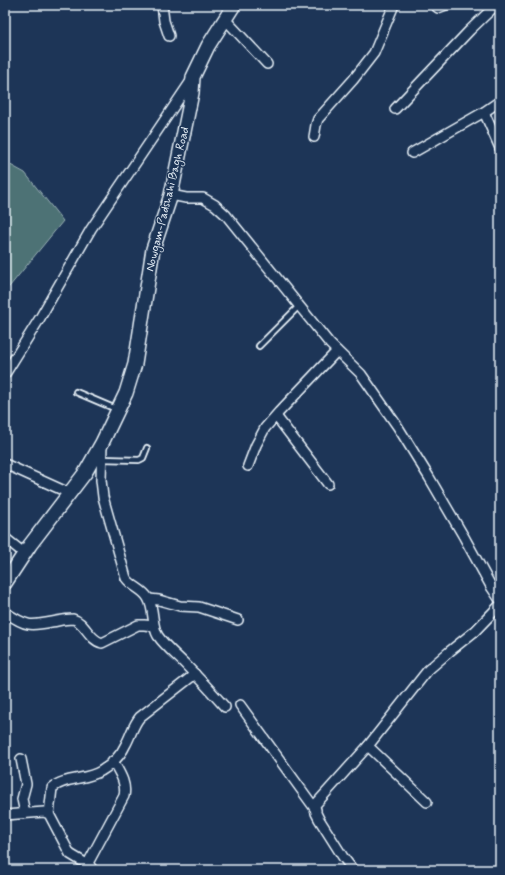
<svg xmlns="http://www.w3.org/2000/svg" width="505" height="875" font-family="Mynerve,sans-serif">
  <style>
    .green { fill: #4e7274; stroke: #9bb2b6 }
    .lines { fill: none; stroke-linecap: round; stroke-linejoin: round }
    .service-casing { stroke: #e8f1f8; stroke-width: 8 }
    .minor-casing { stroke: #e8f1f8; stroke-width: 12 }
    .secondary-casing { stroke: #e8f1f8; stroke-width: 16 }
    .service { stroke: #1d3557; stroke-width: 4.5 }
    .minor { stroke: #1d3557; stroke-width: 9 }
    .secondary { stroke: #1d3557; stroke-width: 13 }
    .labels { text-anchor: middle; stroke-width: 3; stroke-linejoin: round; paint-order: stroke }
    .street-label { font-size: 12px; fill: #e8f1f8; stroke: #1d3557 }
  </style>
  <rect width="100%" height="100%" fill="#1d3557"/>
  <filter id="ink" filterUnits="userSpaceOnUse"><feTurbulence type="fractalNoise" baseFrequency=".025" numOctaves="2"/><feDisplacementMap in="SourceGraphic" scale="8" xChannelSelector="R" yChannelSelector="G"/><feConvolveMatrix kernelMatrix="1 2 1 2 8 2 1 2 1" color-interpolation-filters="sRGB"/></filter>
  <g filter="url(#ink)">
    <path class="green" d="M5,162L25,173L63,221L5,292Z"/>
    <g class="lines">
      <defs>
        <g id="service">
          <path d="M259,346L299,306"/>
          <path d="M76,392L116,409"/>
          <path d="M102,459L139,460L143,458L147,448"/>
        </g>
        <g id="minor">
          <path d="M162,5L164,21L169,36"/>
          <path d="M434,5L438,8L446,5"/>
          <path d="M225,19L267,64"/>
          <path d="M395,109L470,30L496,5"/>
          <path d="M484,112L500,148"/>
          <path d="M314,137L316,125L318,119L353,80L374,53L394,5"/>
          <path d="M412,153L484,112L500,101"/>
          <path d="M171,195L186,198H203L215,205L226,215L330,344L361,374L368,384L398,427L429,477L464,537L492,588L500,600"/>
          <path d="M5,374L40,318L91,229L193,78"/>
          <path d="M276,416L328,484"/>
          <path d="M102,444L101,480L103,497L126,578C132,587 143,589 148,598C155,610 151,625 158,636C165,646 175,654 184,663C198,677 212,692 225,707"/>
          <path d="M5,464L69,493"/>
          <path d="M248,466L256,445L265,428L279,412L337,351"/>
          <path d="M5,538L25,554"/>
          <path d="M149,599L159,600L180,606L199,607L238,620"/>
          <path d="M5,612C28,628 31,626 57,621C62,620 68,619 73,619C85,622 89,640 102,643L138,625H144L154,626"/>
          <path d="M240,705L316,810"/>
          <path d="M368,746L427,802"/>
          <path d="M21,759L26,784L22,799L25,813"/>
          <path d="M49,814L52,788C64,777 87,780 101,771C111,765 121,755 126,744C131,735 133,725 140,717L195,674"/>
          <path d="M5,815L44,812L49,814L70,854L90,866L93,870"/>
          <path d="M87,865L124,796C127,783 119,772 113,761"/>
          <path d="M353,870L343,857L319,819L316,813L315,805L368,746L428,670L450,651L475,631L500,605"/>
        </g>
        <path id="secondary" d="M5,583L30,545L85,473L102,443L126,393L135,364L153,249L171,195L192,93L193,77L208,46L234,5"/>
      </defs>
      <use href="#service" class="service-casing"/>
      <use href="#minor" class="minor-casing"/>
      <use href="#secondary" class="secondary-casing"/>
      <use href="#service" class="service"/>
      <use href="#minor" class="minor"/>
      <use href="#secondary" class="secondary"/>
    </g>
  </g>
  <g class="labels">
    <g class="street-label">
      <text transform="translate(167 199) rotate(-76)" y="4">Nowgam-Padshahi Bagh Road</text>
    </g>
  </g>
  <rect width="505" height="875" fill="none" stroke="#1d3557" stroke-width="20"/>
  <rect x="10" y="10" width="485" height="855" fill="none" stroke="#e8f1f8" stroke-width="1.5" filter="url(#ink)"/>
</svg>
